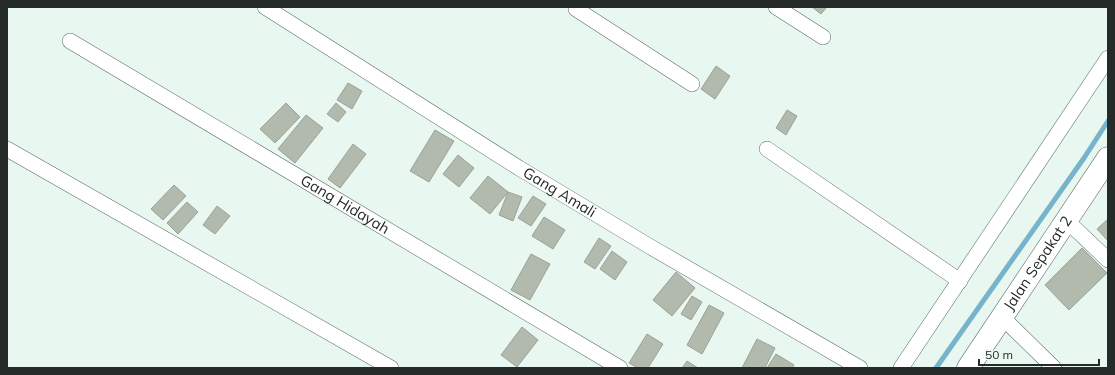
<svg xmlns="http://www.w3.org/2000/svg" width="1115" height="375" font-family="Mulish,sans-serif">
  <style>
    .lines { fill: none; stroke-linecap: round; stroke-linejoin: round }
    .stream { stroke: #77b4cb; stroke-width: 5 }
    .building { fill: #b2baae; stroke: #9aa297 }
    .street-casing { stroke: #5e6b65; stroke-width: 16 }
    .secondary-casing { stroke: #5e6b65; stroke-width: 23 }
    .street { stroke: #fff; stroke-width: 15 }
    .secondary { stroke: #fff; stroke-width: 22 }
    .labels { text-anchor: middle; stroke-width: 3; stroke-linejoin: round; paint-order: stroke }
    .street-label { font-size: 15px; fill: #252b28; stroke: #e8f7f0 }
  </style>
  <rect width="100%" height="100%" fill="#e8f7f0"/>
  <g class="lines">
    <path class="stream" d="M936,368L1084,158L1108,121"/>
  </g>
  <g class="building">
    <path d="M812,7H827L821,14Z"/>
    <path d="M716,66L730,76L715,99L701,89Z"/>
    <path d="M348,83L362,91L352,109L337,100Z"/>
    <path d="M286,103L300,117L275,143L260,129Z"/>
    <path d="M336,103L346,112L338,122L327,114Z"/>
    <path d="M787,110L797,116L786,135L776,128Z"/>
    <path d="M306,115L323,128L295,163L278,149Z"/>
    <path d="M435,130L454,141L429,182L410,171Z"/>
    <path d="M353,144L366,154L340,188L328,179Z"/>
    <path d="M458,155L474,168L459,187L443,174Z"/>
    <path d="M488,176L508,192L490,214L470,198Z"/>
    <path d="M174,185L186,196L163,220L151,209Z"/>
    <path d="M508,192L522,197L513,221L499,215Z"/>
    <path d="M533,196L546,204L531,226L518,218Z"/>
    <path d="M187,202L198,212L178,234L167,223Z"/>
    <path d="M217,206L230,216L215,234L203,225Z"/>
    <path d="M544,217L565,230L553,249L532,236Z"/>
    <path d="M1108,219V241L1097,229Z"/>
    <path d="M599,238L611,246L595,269L584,262Z"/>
    <path d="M1082,248L1107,273L1069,310L1045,285Z"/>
    <path d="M612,251L627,262L615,280L600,269Z"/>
    <path d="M531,254L550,264L530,300L511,290Z"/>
    <path d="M676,272L695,288L672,316L653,300Z"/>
    <path d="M692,296L702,302L691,320L681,314Z"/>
    <path d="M709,305L724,313L702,354L687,345Z"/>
    <path d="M522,327L538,340L517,367L501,355Z"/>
    <path d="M647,334L663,344L648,368H638L629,363Z"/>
    <path d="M757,339L775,348L765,368H742Z"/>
    <path d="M776,354L794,365L792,368H767Z"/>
    <path d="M687,361L698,368H682Z"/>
  </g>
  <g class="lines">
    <defs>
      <g id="street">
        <path id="s1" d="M265,7L519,168L649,246L860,368"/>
        <path d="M576,7V9L692,84"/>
        <path d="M776,7L823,37"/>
        <path id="s2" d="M70,41L620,368"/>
        <path d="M7,149L391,368"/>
        <path d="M767,149L960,281"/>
        <path d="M1066,220L1108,260"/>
        <path d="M1002,317L1054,368"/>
        <path d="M901,368L1108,58"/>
      </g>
      <g id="secondary">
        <path id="s3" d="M968,368L1108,158"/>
      </g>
    </defs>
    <use href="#street" class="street-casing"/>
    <use href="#secondary" class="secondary-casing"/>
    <use href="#street" class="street"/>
    <use href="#secondary" class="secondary"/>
  </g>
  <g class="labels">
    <g class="street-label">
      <text dy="5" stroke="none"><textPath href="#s1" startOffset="348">Gang Amali</textPath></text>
      <text dy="5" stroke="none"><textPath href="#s2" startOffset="320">Gang Hidayah</textPath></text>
      <text dy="5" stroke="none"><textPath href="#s3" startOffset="126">Jalan Sepakat 2</textPath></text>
    </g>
  </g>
  <rect width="1115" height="375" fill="none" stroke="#252b28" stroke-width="16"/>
  <path d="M979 359v6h120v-6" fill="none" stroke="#252b28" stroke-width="2"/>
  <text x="985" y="359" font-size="12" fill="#252b28" stroke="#e8f7f0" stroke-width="3" paint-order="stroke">50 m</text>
</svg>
